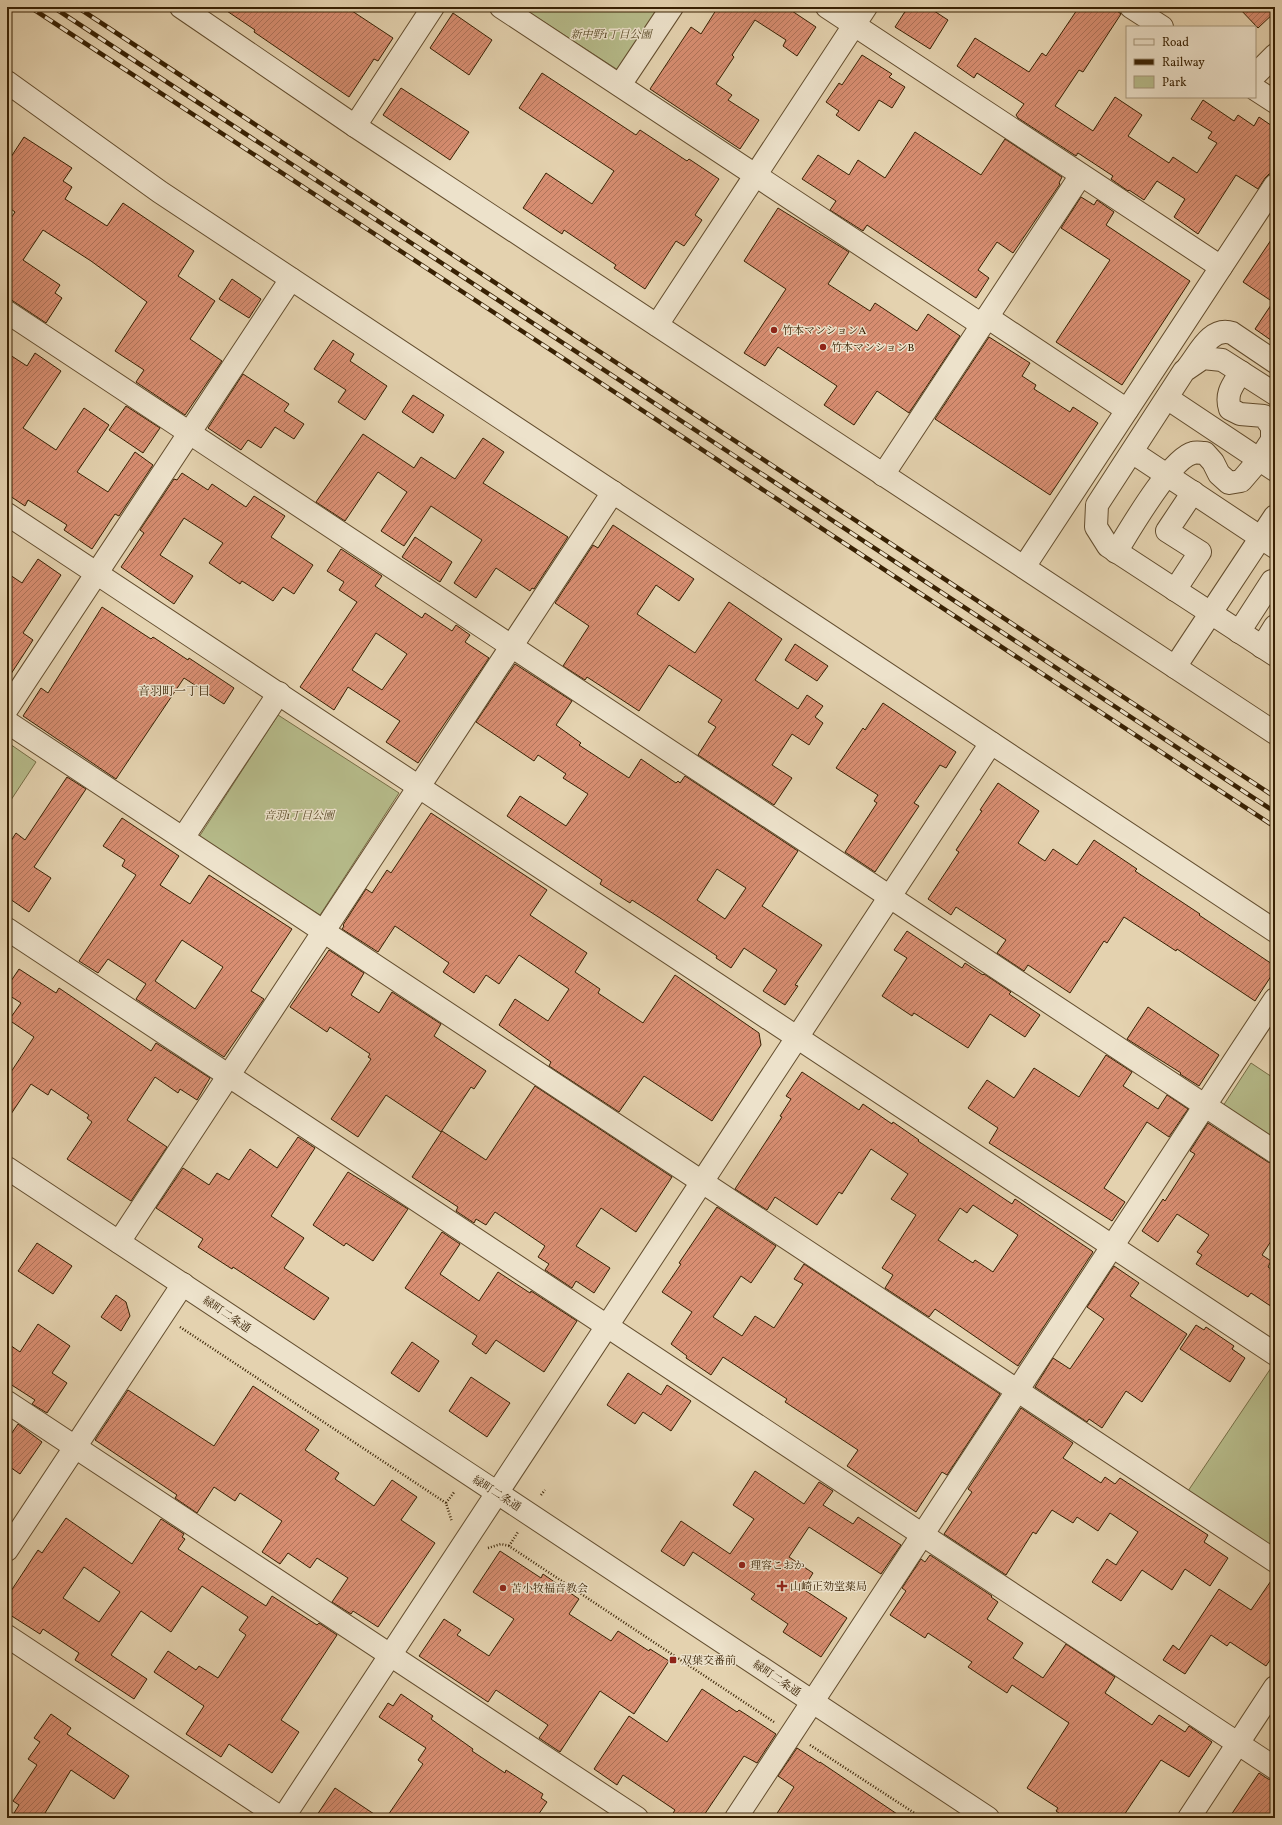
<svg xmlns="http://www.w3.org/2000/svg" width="1282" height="1825" font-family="Vollkorn,'Noto Serif JP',serif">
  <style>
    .green { fill: #b6bb8a; stroke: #776e46 }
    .building { fill: url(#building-hatch); stroke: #382103; fill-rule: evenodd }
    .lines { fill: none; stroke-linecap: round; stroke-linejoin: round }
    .minor-casing { stroke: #634d2e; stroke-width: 24 }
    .path { stroke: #382103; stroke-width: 2.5; stroke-dasharray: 1 2; stroke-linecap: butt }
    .minor { stroke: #ede2cb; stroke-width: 22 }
    .rail-casing { stroke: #382103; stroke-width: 4.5 }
    .rail { stroke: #ede2cb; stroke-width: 3; stroke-dasharray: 9; stroke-linecap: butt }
    .poi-dot { fill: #8f2418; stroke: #ede2cb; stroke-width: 1.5 }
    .labels { text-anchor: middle; stroke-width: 3; stroke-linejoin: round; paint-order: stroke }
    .park-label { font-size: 11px; font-style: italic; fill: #584825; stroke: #ede2cb }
    .poi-label { font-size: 11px; fill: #382103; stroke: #ede2cb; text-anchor: start }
    .street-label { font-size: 11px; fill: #382103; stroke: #ede2cb }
    .neighbourhood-label { font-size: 12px; fill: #382103; stroke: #ede2cb }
  </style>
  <defs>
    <pattern id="building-hatch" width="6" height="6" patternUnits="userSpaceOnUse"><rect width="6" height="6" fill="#d88e72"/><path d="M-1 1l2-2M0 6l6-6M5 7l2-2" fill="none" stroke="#b0745b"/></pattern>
  </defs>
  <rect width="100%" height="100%" fill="#e4d2af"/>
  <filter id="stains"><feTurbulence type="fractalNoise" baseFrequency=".005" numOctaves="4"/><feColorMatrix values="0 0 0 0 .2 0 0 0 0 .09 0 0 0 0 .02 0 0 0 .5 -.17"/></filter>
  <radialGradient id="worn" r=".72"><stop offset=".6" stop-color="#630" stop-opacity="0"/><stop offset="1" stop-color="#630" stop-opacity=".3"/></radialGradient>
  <g class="green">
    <path d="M521,7H660L618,70Z"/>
    <path d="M278,715L399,793L320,915L199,837Z"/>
    <path d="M7,742L36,762L7,806Z"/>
    <path d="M1251,1063L1275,1079V1141L1223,1106Z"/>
    <path d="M1271,1368L1275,1371V1549L1188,1491Z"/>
  </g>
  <g class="building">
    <path d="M221,7H346L393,38L378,61L374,59L349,97L254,32L255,30Z"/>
    <path d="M718,7H786L816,27L797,56L783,46L786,40L755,20L732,55L734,57L716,84L732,95L728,100L759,120L740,149L650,89L691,27L701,34Z"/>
    <path d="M908,7H928L948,20L930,49L895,27Z"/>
    <path d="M1079,7H1112L1121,14L1083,72L1079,70L1055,106L1093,131L1115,97L1142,115L1128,136L1169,163L1173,157L1197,173L1217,143L1208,138L1212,132L1191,119L1203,100L1234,121L1238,115L1254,126L1259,117L1275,128V173L1269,174L1265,178L1258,189L1236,175L1198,234L1174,217L1185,199L1157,181L1144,200L1129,190L1128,191L1111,179L1113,176L1078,153L1076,156L1018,118L1016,115L1024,104L977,73L974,78L957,66L975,38L1029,72L1042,53L1046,56Z"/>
    <path d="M1238,7H1275V12L1258,28Z"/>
    <path d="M453,13L492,40L469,75L430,48Z"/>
    <path d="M862,55L892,74L889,77L905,87L892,108L879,100L859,131L836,115L839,111L826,102L839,83L842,85Z"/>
    <path d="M542,73L636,135L640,130L687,161L689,159L719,179L695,215L702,220L692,235L684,246L676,241L645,289L614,268L616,265L564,230L562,234L523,208L546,173L592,204L614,171L519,108Z"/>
    <path d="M401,88L469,132L450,160L383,115Z"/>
    <path d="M915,132L981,175L1005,139L1062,177L1059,183L1060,184L1013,253L997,242L978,270L989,278L976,298L867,225L863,231L830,210L836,201L802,179L818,155L849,175L858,160L885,178Z"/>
    <path d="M24,137L72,168L63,181L72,187L65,199L107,226L123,203L194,251L178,276L215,301L190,339L222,361L185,415L136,382L144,370L115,351L147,302L91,261L43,230L23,260L60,285L55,293L62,298L46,323L7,297V224L15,212L7,206V163Z"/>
    <path d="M1081,197L1094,205L1097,200L1114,212L1106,225L1190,281L1122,385L1056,342L1110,260L1061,228Z"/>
    <path d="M778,208L849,252L828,284L870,311L875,303L917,331L928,314L960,336L909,413L877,391L854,425L824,405L837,386L778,347L765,366L744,353L786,289L744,261Z"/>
    <path d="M1275,234V343L1255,329L1273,302L1243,282Z"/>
    <path d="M232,279L261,299L249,318L219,299Z"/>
    <path d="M989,337L1030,363L1022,376L1036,385L1034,389L1070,412L1073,407L1098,423L1050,495L935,419Z"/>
    <path d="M333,340L354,354L350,361L387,386L365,420L338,402L346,390L314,369Z"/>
    <path d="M7,353L27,366L35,353L61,371L23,428L56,450L84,408L109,425L77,472L108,492L135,452L153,465L119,516L115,514L92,549L64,530L67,525L28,500L25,506L7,494Z"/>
    <path d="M243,374L289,404L284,411L304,424L294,439L275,427L261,448L248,440L241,450L208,428Z"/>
    <path d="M413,395L444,415L433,433L402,412Z"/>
    <path d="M126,406L160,428L143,453L109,430Z"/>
    <path d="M363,434L414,468L421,457L455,479L483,438L504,452L483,483L568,537L534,589L532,588L530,591L496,568L476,598L454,583L482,540L431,506L404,546L381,531L407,492L378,472L345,521L316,502Z"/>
    <path d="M182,473L208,490L212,484L246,507L254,496L285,516L271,537L313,565L294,594L283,587L273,601L242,581L240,584L209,563L223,543L184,518L160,555L193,576L174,604L121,567L144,533L140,530L174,479L177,480Z"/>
    <path d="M613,525L694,579L679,601L656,585L637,614L695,653L729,602L782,639L755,680L798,709L807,695L823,706L815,717L823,723L809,745L792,734L772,765L792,778L774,805L698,755L716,727L708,722L722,700L669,665L639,711L587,677L585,680L563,666L589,626L555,603L593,545L598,548Z"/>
    <path d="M415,537L452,562L440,582L402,557Z"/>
    <path d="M341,549L382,576L375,586L422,618L425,613L452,631L456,625L470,635L465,642L489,658L418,763L386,742L400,721L348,687L334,710L300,687L357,602L339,590L344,582L327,571ZM376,633L407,654L382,690L352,670Z"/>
    <path d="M38,559L61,575L23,633L33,640L7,680V573L22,583Z"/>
    <path d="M102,607L151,639L153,637L188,660L189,658L234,688L224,704L184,678L116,779L23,716L41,688L48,693Z"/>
    <path d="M795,644L828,666L817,681L785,660Z"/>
    <path d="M515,664L572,701L556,725L581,743L579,745L629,778L641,759L676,783L678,781L680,783L685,776L798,851L762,906L822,945L795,985L798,986L785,1005L763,991L777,970L744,948L731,968L716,958L717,956L660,918L632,900L630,903L600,884L602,880L507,816L520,796L566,826L588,794L563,778L566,774L538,755L534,761L476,722ZM717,869L746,888L725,919L697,900Z"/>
    <path d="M883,703L956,752L946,768L940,765L914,803L919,806L875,872L845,852L877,803L874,801L878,795L836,768L863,728L865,730Z"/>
    <path d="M67,777L86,789L34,867L51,878L29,912L7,897V847L16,833L25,840Z"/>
    <path d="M998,783L1039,811L1018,843L1045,861L1053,849L1077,865L1094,840L1137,869L1135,871L1200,914L1199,915L1275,966V970L1255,1001L1177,949L1176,951L1124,917L1107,943L1104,941L1070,993L1028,965L1024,971L997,953L1006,940L956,907L951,915L928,899L959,852L956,850L982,811L980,810Z"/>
    <path d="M431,813L547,890L530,915L587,953L575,972L600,989L598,993L643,1023L675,975L759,1033L761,1045L712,1121L644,1076L619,1112L549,1066L551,1062L499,1025L515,999L548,1021L569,989L519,955L499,984L486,975L474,993L443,972L449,963L395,926L378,952L342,929L344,926L343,925L366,889L372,893L387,870L391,873Z"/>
    <path d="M122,818L179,856L160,885L190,904L209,875L292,929L251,991L264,999L224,1057L136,999L146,984L108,959L98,973L79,961L136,875L122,866L125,860L103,846ZM182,940L223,967L195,1009L155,981Z"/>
    <path d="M907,931L962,968L965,963L983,975L984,974L1011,992L1009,994L1040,1015L1025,1037L990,1014L968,1048L914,1013L912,1016L882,996L907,958L894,950Z"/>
    <path d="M329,950L364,973L351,995L379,1013L392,992L441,1024L434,1036L486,1071L474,1089L471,1087L441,1132L386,1095L358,1137L331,1119L371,1059L368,1057L370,1054L330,1027L327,1032L290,1007Z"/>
    <path d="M19,969L56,993L59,988L151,1051L156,1043L210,1078L197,1100L180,1089L178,1093L155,1077L127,1120L167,1147L131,1201L67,1159L92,1122L87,1118L89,1115L51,1089L48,1095L31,1084L7,1120V1078L34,1037L9,1020L21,1003L7,994V987Z"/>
    <path d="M1148,1007L1219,1055L1199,1086L1180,1074L1181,1073L1127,1039Z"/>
    <path d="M1106,1055L1132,1072L1123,1086L1158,1109L1167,1095L1188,1109L1169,1137L1147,1122L1104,1188L1125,1202L1112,1221L989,1143L998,1128L968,1108L987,1080L1014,1098L1034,1068L1079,1097Z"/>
    <path d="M802,1072L859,1110L863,1104L892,1124L893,1122L919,1140L918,1141L1012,1204L1015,1199L1092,1251L1093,1252L1018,1366L935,1309L929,1317L885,1288L893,1275L882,1268L916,1215L891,1199L908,1174L871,1149L842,1194L839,1192L817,1225L775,1197L767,1210L735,1189L782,1117L780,1116L791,1099L786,1096ZM973,1205L1018,1235L993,1272L975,1260L973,1263L938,1240L960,1208L967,1213Z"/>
    <path d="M535,1086L672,1177L636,1232L601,1208L576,1246L610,1268L594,1293L576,1281L572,1288L545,1270L549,1264L538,1257L545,1246L495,1212L486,1225L476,1219L474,1223L456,1211L458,1207L412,1177L442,1131L486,1160Z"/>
    <path d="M1208,1123L1268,1162L1275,1164V1235L1262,1255L1271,1261L1268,1267L1275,1272V1309L1251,1293L1248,1297L1196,1264L1202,1255L1197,1252L1209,1235L1177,1214L1158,1242L1142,1231L1163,1199L1165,1201L1195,1154L1190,1151Z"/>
    <path d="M298,1137L315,1148L271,1216L304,1238L284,1268L329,1298L314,1320L233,1267L232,1269L198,1247L203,1239L156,1208L183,1168L209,1185L217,1173L229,1180L250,1149L277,1168Z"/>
    <path d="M348,1172L408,1209L373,1261L346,1243L344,1246L313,1225Z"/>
    <path d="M717,1207L776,1246L751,1283L741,1276L713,1317L742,1336L755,1316L774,1328L803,1284L794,1279L804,1264L1000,1394L947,1475L942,1472L916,1512L847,1466L858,1450L785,1402L787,1399L723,1357L711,1375L686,1358L687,1356L671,1344L692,1312L662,1292L681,1264L679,1263Z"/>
    <path d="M442,1232L460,1244L440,1274L479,1301L498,1272L530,1293L531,1291L577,1321L544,1372L496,1340L486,1354L472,1344L477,1336L405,1288Z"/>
    <path d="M37,1243L72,1266L53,1294L18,1271Z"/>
    <path d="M1114,1266L1139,1283L1130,1296L1187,1334L1142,1402L1126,1391L1102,1428L1089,1419L1087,1422L1035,1387L1053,1358L1070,1369L1104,1319L1087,1307Z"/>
    <path d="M116,1295L126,1302L130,1316L121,1331L101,1317Z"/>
    <path d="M38,1324L70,1346L52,1373L67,1383L47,1413L32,1404L35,1400L7,1382V1343L20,1352Z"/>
    <path d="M1196,1325L1204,1330L1206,1327L1234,1346L1232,1349L1245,1358L1230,1382L1180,1349Z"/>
    <path d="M412,1342L439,1361L419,1392L391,1373Z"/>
    <path d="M628,1373L661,1395L667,1385L691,1401L671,1431L643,1412L635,1424L607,1405Z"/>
    <path d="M471,1377L510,1403L487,1437L449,1411Z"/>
    <path d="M253,1386L319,1430L305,1450L339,1473L335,1479L374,1506L392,1480L417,1497L401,1520L435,1543L378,1627L353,1611L351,1614L332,1602L348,1578L317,1558L310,1568L288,1553L280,1564L262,1552L282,1521L240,1493L235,1501L214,1487L197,1513L175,1498L177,1495L95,1440L128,1390L214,1446Z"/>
    <path d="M1021,1408L1073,1443L1063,1458L1101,1483L1105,1477L1115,1484L1120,1478L1208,1535L1204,1542L1228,1558L1210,1586L1185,1569L1172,1590L1142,1570L1121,1601L1092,1582L1107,1559L1116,1565L1138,1532L1110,1513L1098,1531L1077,1517L1073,1523L1052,1510L1036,1534L1033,1532L1006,1575L944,1534L972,1492L968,1489Z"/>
    <path d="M18,1424L42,1442L20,1474L7,1465V1440Z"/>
    <path d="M755,1471L804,1504L819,1482L833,1491L823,1505L853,1524L858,1517L901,1545L881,1574L809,1527L789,1557L813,1573L803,1589L847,1618L821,1657L783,1632L788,1624L751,1599L755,1594L693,1552L684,1566L661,1551L681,1521L730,1554L754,1519L733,1505Z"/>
    <path d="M66,1518L132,1564L161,1519L184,1534L182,1537L185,1539L178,1549L266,1606L272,1596L317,1625L319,1623L337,1635L281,1720L299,1732L272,1773L229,1744L221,1757L186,1734L204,1706L154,1672L168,1651L196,1670L199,1666L218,1678L246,1635L239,1630L248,1617L202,1586L171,1632L141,1611L111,1655L147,1679L134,1699L75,1660L79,1653L43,1629L40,1634L7,1613V1597L38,1550L42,1553ZM84,1567L120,1592L99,1622L63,1598Z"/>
    <path d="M500,1551L541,1578L543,1574L579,1599L569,1614L611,1641L618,1631L649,1651L650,1649L669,1661L634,1714L600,1691L560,1752L539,1738L548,1725L496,1690L488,1702L419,1656L444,1619L461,1630L457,1635L489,1656L514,1619L473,1592Z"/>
    <path d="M930,1555L992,1596L991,1597L998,1602L987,1619L1023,1643L1013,1658L1043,1678L1066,1644L1115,1677L1105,1693L1152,1725L1159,1715L1185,1732L1189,1726L1212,1742L1189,1777L1161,1760L1122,1818H1066L1056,1811L1058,1808L1027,1788L1069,1723L1012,1685L1007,1693L968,1667L972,1662L928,1633L925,1638L890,1615L906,1591L902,1588L921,1559L925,1562Z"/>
    <path d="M1275,1575V1653L1266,1666L1230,1642L1227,1646L1211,1635L1185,1674L1163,1660L1173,1645L1179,1650L1219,1589L1251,1610Z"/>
    <path d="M702,1689L737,1712L739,1710L776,1734L757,1763L744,1756L702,1818H670L675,1810L623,1775L617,1785L594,1769L629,1716L667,1742Z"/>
    <path d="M401,1694L433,1716L431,1719L473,1749L472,1751L505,1773L506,1770L543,1794L541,1798L547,1802L536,1818H386L423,1764L418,1760L426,1748L379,1717L388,1703L393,1706Z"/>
    <path d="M51,1714L71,1728L67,1734L129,1776L114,1799L71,1770L42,1818H11L19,1805L13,1801L37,1765L28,1759L40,1742L34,1738Z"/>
    <path d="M797,1748L820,1763V1762L903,1818H774L794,1787L778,1776Z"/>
    <path d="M1259,1773L1268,1779L1275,1780V1812L1271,1818H1229Z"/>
    <path d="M335,1788L380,1818H315Z"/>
  </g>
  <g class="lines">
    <defs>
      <g id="minor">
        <path d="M181,7L355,126L1275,733"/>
        <path d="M501,7L982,325"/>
        <path d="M827,7L1221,267"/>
        <path d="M1131,7L1162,27"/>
        <path d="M1255,75L1275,55"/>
        <path d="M7,82L160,192L1275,931"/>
        <path d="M620,85L672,7"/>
        <path d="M1255,89L1275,102"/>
        <path d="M355,126L433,7"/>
        <path d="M7,312L1275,1152"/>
        <path d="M987,317L1127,410"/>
        <path d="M657,325L866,7"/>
        <path d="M1188,367C1199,353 1211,326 1232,333L1275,362"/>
        <path d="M1275,394L1222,360L1203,358L1184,371L1097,505L1096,527L1108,546L1275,655"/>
        <path d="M1167,398L1275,470"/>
        <path d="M1132,452L1275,547"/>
        <path d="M883,475L1081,175"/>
        <path d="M7,514L1275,1354"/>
        <path d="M1116,552C1129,531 1171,458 1193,453C1196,452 1201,453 1205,453L1213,462L1219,474L1229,483L1241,481L1259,460L1272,440V427L1264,416L1240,414L1230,409C1225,393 1233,385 1241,372"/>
        <path d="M1024,567L1275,185"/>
        <path d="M1175,590L1200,552L1167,531L1193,492"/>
        <path d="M1239,632L1272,581L1275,583"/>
        <path d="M1262,647L1275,626"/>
        <path d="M1175,667L1275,516"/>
        <path d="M7,709L291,279"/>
        <path d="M7,722L1275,1561"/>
        <path d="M183,838L279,693"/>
        <path d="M7,929L1275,1768"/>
        <path d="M7,1168L988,1818"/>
        <path d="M119,1242L613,492"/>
        <path d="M7,1402L637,1818"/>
        <path d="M7,1550L183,1284"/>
        <path d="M7,1636L281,1818"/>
        <path d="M283,1818L991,743"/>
        <path d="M736,1818L1275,999"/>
        <path d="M1189,1818L1275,1687"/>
      </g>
    </defs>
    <use href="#minor" class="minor-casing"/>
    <g class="path">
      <path d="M180,1327L446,1503L452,1522"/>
      <path d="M541,1495L545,1490"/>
      <path d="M446,1503L455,1491"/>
      <path d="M509,1546L518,1532"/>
      <path d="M488,1548L501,1544L509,1546L774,1722"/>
      <path d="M810,1745L922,1818"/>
    </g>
    <use href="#minor" class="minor"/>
    <defs>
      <g id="rail">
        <path d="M30,7L1275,827"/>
        <path d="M53,7L1275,812"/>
        <path d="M77,7L1275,797"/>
      </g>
    </defs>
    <use href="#rail" class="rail-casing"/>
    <use href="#rail" class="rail"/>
  </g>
  <g class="poi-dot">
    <circle cx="774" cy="330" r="4"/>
    <circle cx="823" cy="347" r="4"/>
    <circle cx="742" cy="1565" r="4"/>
    <path d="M780 1580h4v4h4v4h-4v4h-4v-4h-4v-4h4z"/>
    <circle cx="503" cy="1588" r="4"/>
    <rect x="669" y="1656" width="8" height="8" rx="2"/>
  </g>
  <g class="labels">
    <g class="park-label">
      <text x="611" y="38">新中野1丁目公園</text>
      <text x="299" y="819">音羽1丁目公園</text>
    </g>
    <g class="poi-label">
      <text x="782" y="334">竹本マンションA</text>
      <text x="831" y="351">竹本マンションB</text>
      <text x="750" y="1569">理容こおか</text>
      <text x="790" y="1590">山崎正効堂薬局</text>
      <text x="511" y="1592">苫小牧福音教会</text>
      <text x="681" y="1664">双葉交番前</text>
    </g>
    <g class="street-label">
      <text transform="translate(227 1314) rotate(34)" y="4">緑町二条通</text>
      <text transform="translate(497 1493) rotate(33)" y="4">緑町二条通</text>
      <text transform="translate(777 1678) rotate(34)" y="4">緑町二条通</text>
    </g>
    <g class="neighbourhood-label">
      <text x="174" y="695">音羽町一丁目</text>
    </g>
  </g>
  <rect width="1282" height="1825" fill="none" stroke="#e4d2af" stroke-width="24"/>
  <rect x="8" y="8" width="1266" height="1809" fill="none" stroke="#382103" stroke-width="2"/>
  <rect x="12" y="12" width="1258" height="1801" fill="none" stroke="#382103"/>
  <rect x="1126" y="26" width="130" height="72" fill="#ede2cb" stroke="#a5957b"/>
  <rect x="1134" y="39" width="20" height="6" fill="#ede2cb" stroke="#a5957b"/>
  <text x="1162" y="46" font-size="12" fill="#382103">Road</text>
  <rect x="1134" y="59" width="20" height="6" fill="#382103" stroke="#a5957b"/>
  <text x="1162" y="66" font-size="12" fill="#382103">Railway</text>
  <rect x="1134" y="76" width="20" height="12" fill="#b6bb8a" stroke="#a5957b"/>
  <text x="1162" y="86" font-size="12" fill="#382103">Park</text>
  <rect width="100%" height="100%" filter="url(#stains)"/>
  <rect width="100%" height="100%" fill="url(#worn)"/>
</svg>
